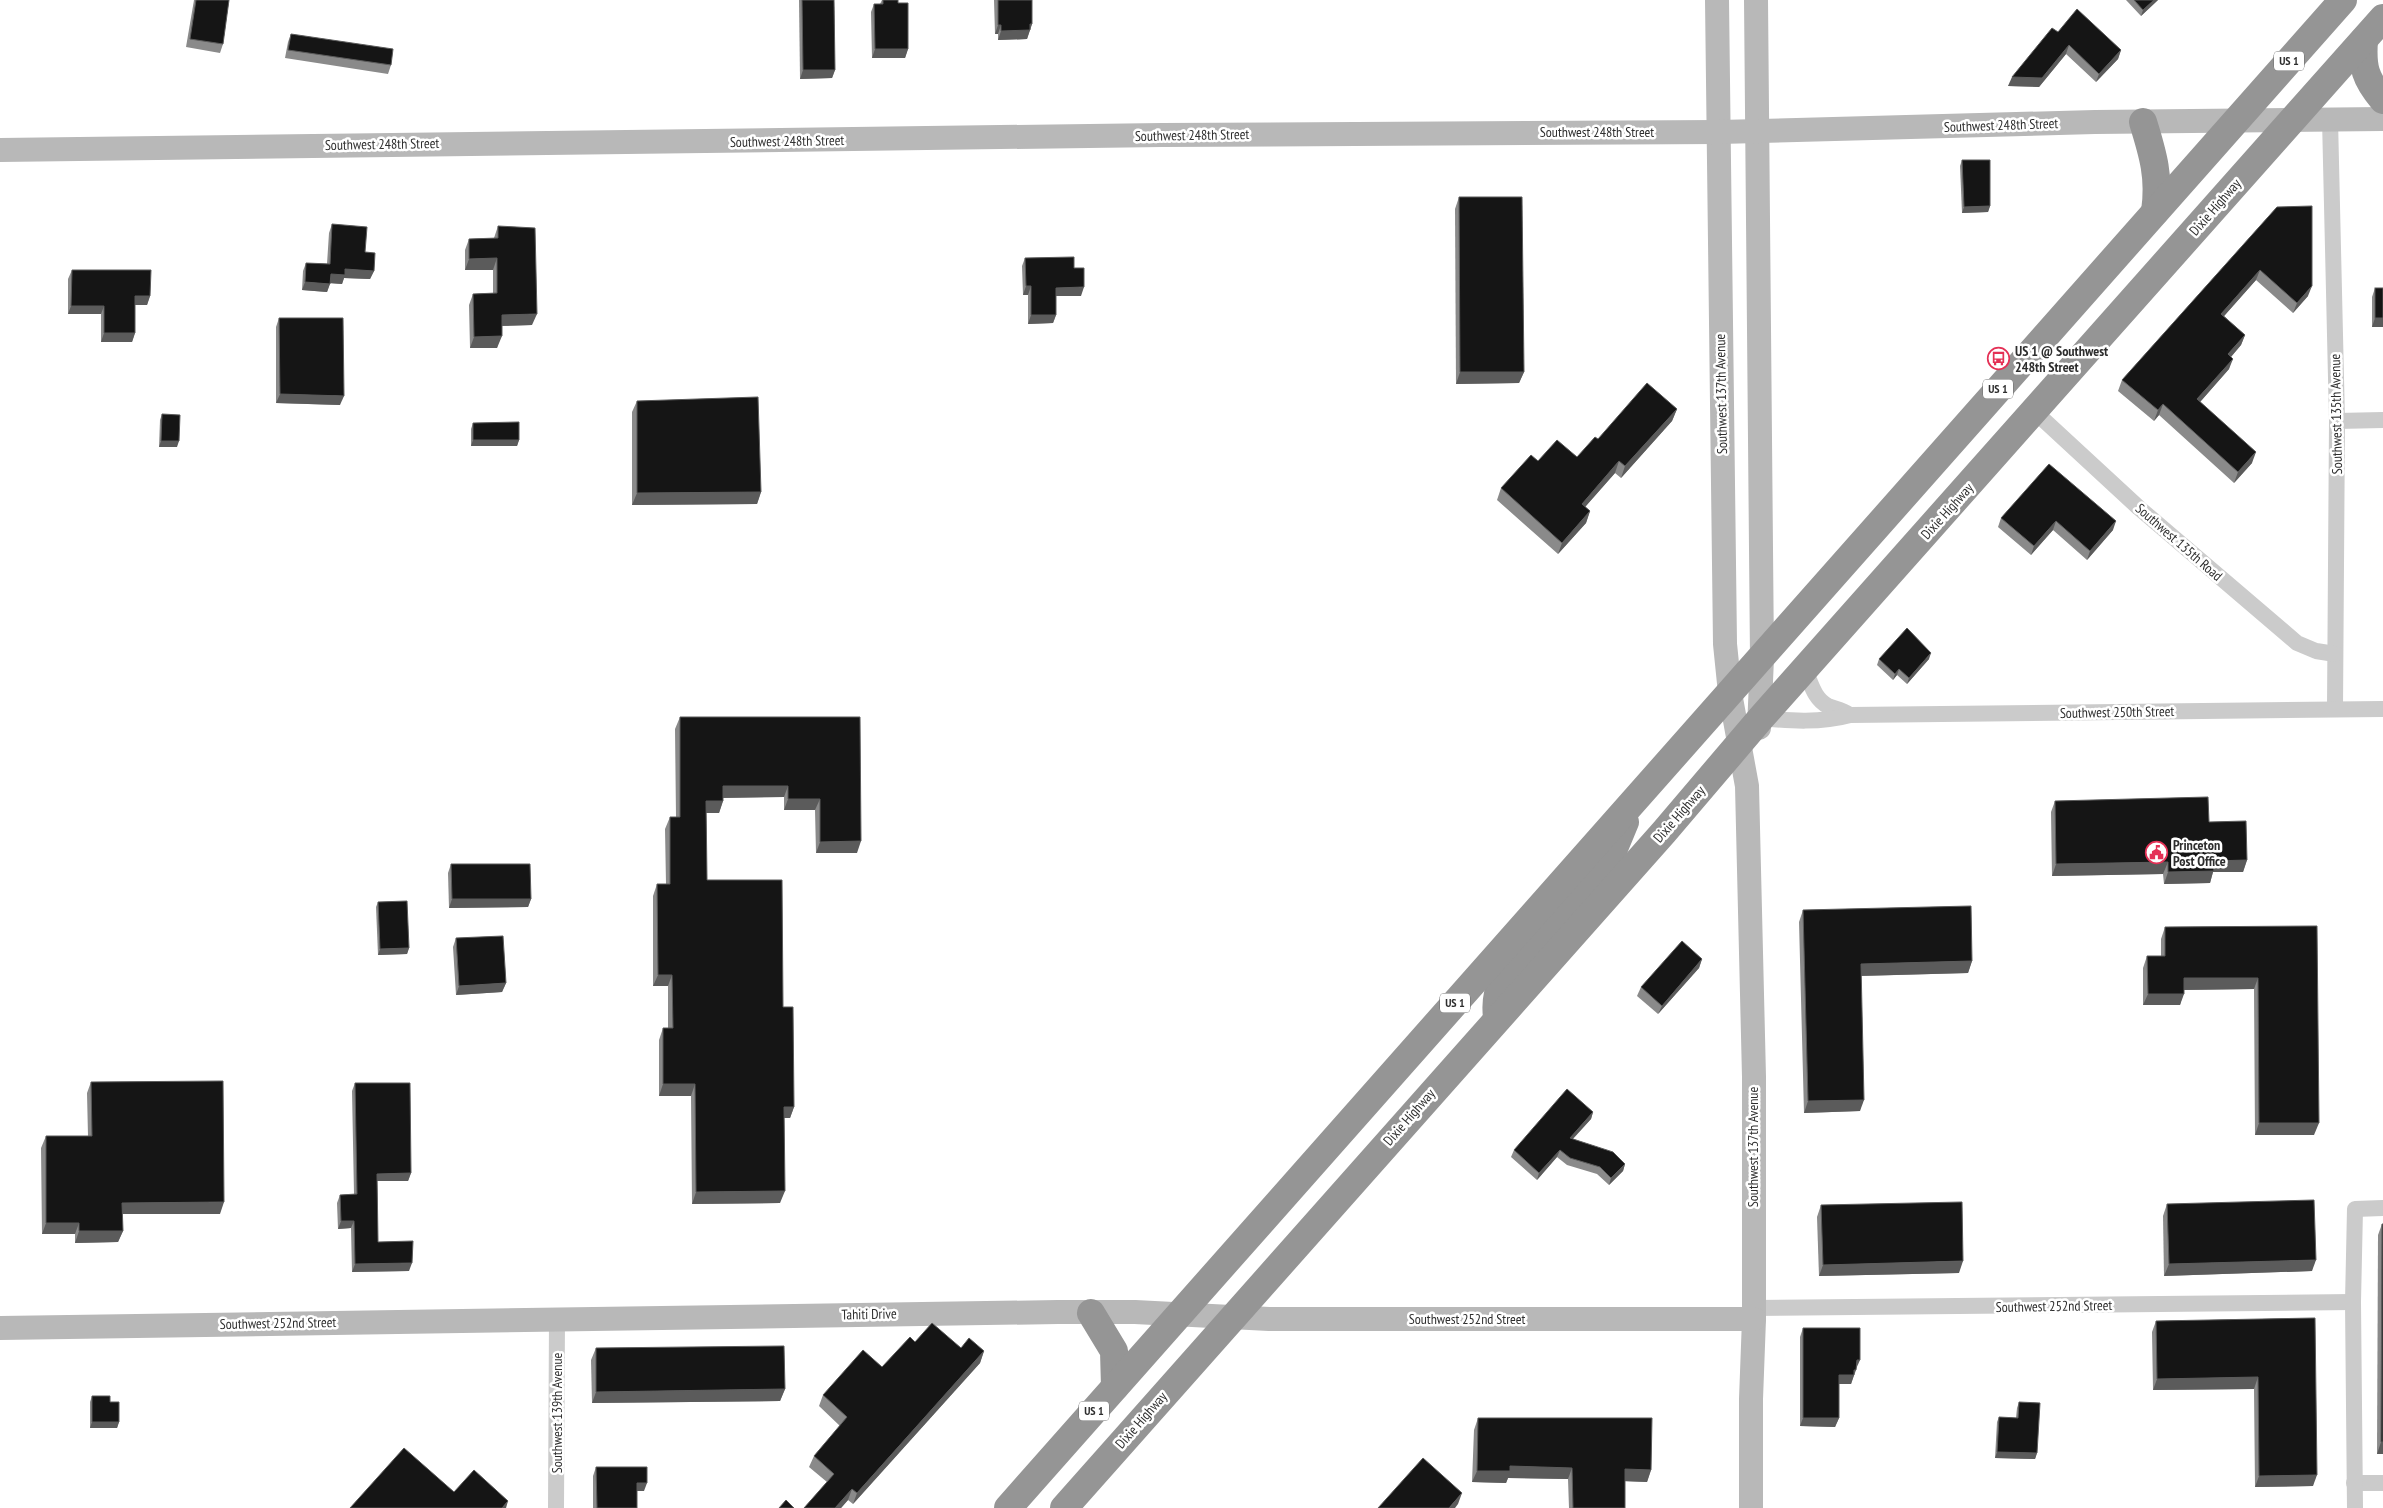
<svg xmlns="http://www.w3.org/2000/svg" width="2383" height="1508" font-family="'PT Sans Narrow',sans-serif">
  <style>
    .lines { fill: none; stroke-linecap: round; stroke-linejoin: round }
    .street { stroke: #cbcbcb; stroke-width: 16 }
    .secondary { stroke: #b8b8b8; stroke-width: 24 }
    .highway { stroke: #959595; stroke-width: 28 }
    .wall { fill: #8a8a8a }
    .shaded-wall { fill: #5b5b5b }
    .building { fill: #151515; stroke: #5b5b5b }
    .labels { text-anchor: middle; stroke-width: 5; stroke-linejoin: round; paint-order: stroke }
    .shield { fill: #fff; stroke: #6d6d6d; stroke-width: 1 }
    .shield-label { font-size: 12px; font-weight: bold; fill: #2e2e2e }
    .street-label { font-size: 14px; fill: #2e2e2e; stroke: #fff }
    .poi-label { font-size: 14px; font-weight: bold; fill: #2e2e2e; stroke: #fff; text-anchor: start }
  </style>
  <rect width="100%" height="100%" fill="#fff"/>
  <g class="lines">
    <g class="street">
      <path d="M2330,119L2337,421L2335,709"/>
      <path d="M2035,412L2139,508L2297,643L2316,651L2335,654"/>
      <path d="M2337,421L2383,420"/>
      <path d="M1805,670C1811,683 1814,699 1828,706C1836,709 1843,710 1850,715"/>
      <path d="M1761,718C1790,721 1821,723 1850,715L2383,709"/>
      <path d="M1754,1308L2353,1302"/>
      <path d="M2354,1483H2383"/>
      <path d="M556,1508L557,1318"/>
      <path d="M2355,1508L2353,1302L2355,1209L2383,1208"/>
    </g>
    <g class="secondary">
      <path d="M1717,0L1725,644L1730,693L1747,786L1754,1077V1319L1751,1399V1508"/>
      <path d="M1756,0L1762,658L1759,728"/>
      <path d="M0,150L1162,135L1719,132L2095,122L2383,119"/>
      <path d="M0,1328L1058,1312H1135L1269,1319H1754"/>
    </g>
    <g class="highway">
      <path d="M2364,40C2362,68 2365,78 2383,100"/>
      <path d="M2143,122C2153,154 2160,178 2155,212"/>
      <path d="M1497,1017C1495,1000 1498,989 1506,975L1608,863L1625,822"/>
      <path d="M1091,1313L1114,1351L1115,1387"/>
      <path d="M1008,1508L2343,0"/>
      <path d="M1064,1508L1664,832L1761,718L2383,18"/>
    </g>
  </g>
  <g class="wall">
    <path d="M194,0H229L223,44L220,53L186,47Z"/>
    <path d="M799,0H834L835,70L832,78L800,79Z"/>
    <path d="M882,0H898V3L908,49L905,58H872L871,12L874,4H880Z"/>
    <path d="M994,0H1032V24L1027,39L998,40V34H995Z"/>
    <path d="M2126,0H2158L2141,16Z"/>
    <path d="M2058,32L2121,50L2118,59L2096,82L2066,54L2039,87L2008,86Z"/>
    <path d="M291,34L391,65L388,74L285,58L288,42Z"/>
    <path d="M1962,160L1990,206L1988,212L1962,213L1960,166Z"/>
    <path d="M1459,197L1524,372L1519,383L1456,384L1455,209Z"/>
    <path d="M2277,207L2308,296L2293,313L2256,280L2224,316L2245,335L2241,345L2231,357L2229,369L2200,402L2252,463L2234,483L2159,415L2154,421L2118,391L2122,380Z"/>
    <path d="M332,224L365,252L374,271L370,279L344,278L342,284L330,283L327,292L302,290L303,271L306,263L327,264L329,233Z"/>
    <path d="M498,226L532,325L502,326L497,348H470L469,305L473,294L493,293V270H465V250L469,239L494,238Z"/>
    <path d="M1025,258L1074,268L1081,296H1056V315L1053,323L1028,324V295H1023L1022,266Z"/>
    <path d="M72,270L150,296L147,305H135V333L132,342H101V314H68V279Z"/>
    <path d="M2375,288L2383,327H2372V297Z"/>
    <path d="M279,318L340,405L276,403V327Z"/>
    <path d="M637,401L761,492L757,504L632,505V412Z"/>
    <path d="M1677,409L1672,421L1621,478L1615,473L1585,507L1590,511L1586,523L1558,554L1497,500L1501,488L1538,461L1577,457L1598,439Z"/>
    <path d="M162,414L177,447H159L160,420Z"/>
    <path d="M473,423L519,440L517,446H471V429Z"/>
    <path d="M2049,464L2113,530L2087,560L2053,530L2031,555L1998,527L2001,518Z"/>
    <path d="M1879,659H1929L1907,684L1897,675L1893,680L1877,665Z"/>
    <path d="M680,717H860L857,853H816L815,810H784V797L723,798V801L719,813H706L707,880L783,1007L794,1107L790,1118H784L780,1203L692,1204L691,1096H659V1040L663,1028H668V986H653V896L657,884H666L665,829L670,817H676L675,729Z"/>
    <path d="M2055,801L2209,822L2247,860L2243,872H2213L2210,883L2164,884L2163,874L2052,876L2051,812Z"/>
    <path d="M451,864L531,899L528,907L449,908L448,873Z"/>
    <path d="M378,902L409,948L407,954L378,955L376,907Z"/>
    <path d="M1803,910L1972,961L1968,973L1861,976L1860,1111L1804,1113L1799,922Z"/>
    <path d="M2317,926L2314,1135H2255L2254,989L2184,990L2180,1005H2143V968L2147,956H2161V939L2165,927Z"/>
    <path d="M456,938L506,983L502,992L456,995L453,947Z"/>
    <path d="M1702,959L1699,968L1658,1014L1637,996L1641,987Z"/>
    <path d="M91,1082L220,1214H122L123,1231L118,1242L75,1243V1234H42L41,1148L46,1136H88L87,1093Z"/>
    <path d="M355,1083L411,1173L408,1181H377L378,1242L409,1271L352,1272L351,1228L338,1229L337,1203L340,1195L354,1194L352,1091Z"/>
    <path d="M1593,1112L1591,1119L1573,1139L1625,1164L1623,1171L1609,1185L1597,1174L1567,1165L1557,1157L1537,1180L1511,1157L1514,1150Z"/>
    <path d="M2167,1204L2312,1271L2164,1276L2163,1216Z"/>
    <path d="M1821,1205L1959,1273L1819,1276L1817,1217Z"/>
    <path d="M2382,1224H2383V1454H2377L2378,1235Z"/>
    <path d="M2315,1318L2313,1486L2255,1487L2254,1389L2153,1390L2152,1332L2156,1321Z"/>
    <path d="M1803,1328L1856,1368L1851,1384H1839V1418L1835,1427L1800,1426V1337Z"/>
    <path d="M915,1342L984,1351L980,1363L853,1504L848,1500L841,1508H804L827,1482L809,1467L814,1456L840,1426L819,1406L823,1395L882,1367Z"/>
    <path d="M596,1348L785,1389L780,1401L592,1403L591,1360Z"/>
    <path d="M92,1396L110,1402L119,1422L117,1428H90V1402Z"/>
    <path d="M2019,1402L2037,1453L2035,1459L1995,1458L1997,1422L1999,1417L2016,1418L2017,1408Z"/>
    <path d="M1478,1418L1651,1470L1647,1482L1625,1481V1508H1569L1568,1479L1508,1478L1506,1483L1472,1482L1474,1430Z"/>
    <path d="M596,1467L644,1491H637V1508H593V1476Z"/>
  </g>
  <g class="shaded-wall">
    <path d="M2154,0H2158L2141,16L2143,10Z"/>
    <path d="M1030,24H1032L1027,39L998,40L1001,31Z"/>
    <path d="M998,25H1001L998,34H995Z"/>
    <path d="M2069,45L2066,54L2039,87L2008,86L2012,77Z"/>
    <path d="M875,49H908L905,58H872Z"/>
    <path d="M2121,50L2118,59L2096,82L2099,74Z"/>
    <path d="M803,70H835L832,78L800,79Z"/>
    <path d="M1990,206L1988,212L1962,213L1964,207Z"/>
    <path d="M497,258L493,270H465L469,259Z"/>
    <path d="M345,269L374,271L370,279L344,278L342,284L328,283L331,274Z"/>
    <path d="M2260,270L2256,280L2217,324L2221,314Z"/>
    <path d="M305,282L330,284L327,292L302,290Z"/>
    <path d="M1026,286H1031L1028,295H1023Z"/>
    <path d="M2312,286L2308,296L2293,313L2297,303Z"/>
    <path d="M1084,287L1081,296H1053L1056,288Z"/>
    <path d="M135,296H150L147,305H132Z"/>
    <path d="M71,306H104L101,314H68Z"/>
    <path d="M537,314L532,325L497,326L502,315Z"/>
    <path d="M1031,315H1056L1053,323L1028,324Z"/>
    <path d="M2375,318H2383V327H2372Z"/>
    <path d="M104,333H135L132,342H101Z"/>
    <path d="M2245,335L2241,345L2224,365L2228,354Z"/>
    <path d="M502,336L497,348H470L474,337Z"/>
    <path d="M2233,359L2229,369L2193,410L2197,399Z"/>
    <path d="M1460,372H1524L1519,383L1456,384Z"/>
    <path d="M280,394L344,396L340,405L276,403Z"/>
    <path d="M2163,404L2159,415L2154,421L2158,410Z"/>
    <path d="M1677,409L1672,421L1621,478L1625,466Z"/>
    <path d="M473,440H519L517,446H471Z"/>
    <path d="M161,441H179L177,447H159Z"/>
    <path d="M2256,452L2252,463L2234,483L2238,472Z"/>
    <path d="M1619,461L1615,473L1578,515L1582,504Z"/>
    <path d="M761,492L757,504L632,505L637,493Z"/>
    <path d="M1590,511L1586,523L1558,554L1562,543Z"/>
    <path d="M2056,521L2053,530L2031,555L2034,546Z"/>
    <path d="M2116,521L2113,530L2087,560L2090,551Z"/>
    <path d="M1931,653L1929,659L1907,684L1909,678Z"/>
    <path d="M1899,669L1897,675L1893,680L1895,674Z"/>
    <path d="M723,786H788L784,797L718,798Z"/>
    <path d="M788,799H820L815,810H784Z"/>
    <path d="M706,801H723L719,813H702Z"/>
    <path d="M861,841L857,853H816L820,842Z"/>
    <path d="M2247,860L2243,872H2213L2210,883L2164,884L2168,872L2213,861Z"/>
    <path d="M2168,862L2163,874L2052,876L2056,864Z"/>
    <path d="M452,899H531L528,907L449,908Z"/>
    <path d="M409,948L407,954L378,955L380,949Z"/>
    <path d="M1702,959L1699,968L1658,1014L1662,1006Z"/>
    <path d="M1972,961L1968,973L1857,976L1861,964Z"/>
    <path d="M658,975H672L668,986H653Z"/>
    <path d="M2184,978H2258L2254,989L2180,990Z"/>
    <path d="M506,983L502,992L456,995L459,986Z"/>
    <path d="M2148,994H2184L2180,1005H2143Z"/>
    <path d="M663,1084H695L691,1096H659Z"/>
    <path d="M1864,1100L1860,1111L1804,1113L1808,1101Z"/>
    <path d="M784,1107H794L790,1118H780Z"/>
    <path d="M1593,1112L1591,1119L1567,1145L1570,1138Z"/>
    <path d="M2259,1123H2319L2314,1135H2255Z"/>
    <path d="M1560,1150L1557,1157L1537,1180L1539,1173Z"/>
    <path d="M1625,1164L1623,1171L1609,1185L1611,1178Z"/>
    <path d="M411,1173L408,1181H374L377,1174Z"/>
    <path d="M785,1191L780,1203L692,1204L696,1192Z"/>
    <path d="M224,1202L220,1214H118L122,1203Z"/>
    <path d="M341,1221H354L351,1228L338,1229Z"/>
    <path d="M46,1223H79L75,1234H42Z"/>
    <path d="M79,1231H123L118,1242L75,1243Z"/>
    <path d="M2316,1260L2312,1271L2164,1276L2169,1264Z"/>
    <path d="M1963,1261L1959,1273L1819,1276L1823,1265Z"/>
    <path d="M412,1263L409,1271L352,1272L355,1264Z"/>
    <path d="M984,1351L980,1363L853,1504L857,1493Z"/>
    <path d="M1857,1360H1860L1856,1369Z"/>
    <path d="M1854,1370H1856L1851,1384H1836L1839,1375Z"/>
    <path d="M2258,1377L2254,1389L2153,1390L2157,1379Z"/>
    <path d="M785,1389L780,1401L592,1403L596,1392Z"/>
    <path d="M1803,1418H1839L1835,1427L1800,1426Z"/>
    <path d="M92,1422H119L117,1428H90Z"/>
    <path d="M2381,1442H2383V1454H2377Z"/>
    <path d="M1997,1452L2037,1453L2035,1459L1995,1458Z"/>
    <path d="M1510,1466L1572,1468L1568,1479L1508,1478L1506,1483L1472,1482L1477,1471Z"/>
    <path d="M1625,1469L1651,1470L1647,1482L1620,1481Z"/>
    <path d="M2317,1475L2313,1486L2255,1487L2259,1476Z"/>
    <path d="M637,1483H647L644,1491H634Z"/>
    <path d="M852,1489L848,1500L841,1508H835Z"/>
    <path d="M1462,1493L1458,1504L1455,1508H1449Z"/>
    <path d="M508,1501L506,1508H502Z"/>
  </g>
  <g class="building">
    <path d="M196,0H229L223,44L190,39Z"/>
    <path d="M802,0H834L835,70H803Z"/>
    <path d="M883,0H898V3H908V49H875L874,4H883Z"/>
    <path d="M998,0H1032V24H1030V30L1001,31V25H998Z"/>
    <path d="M2134,0H2154L2143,10Z"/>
    <path d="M2077,9L2121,50L2099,74L2069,45L2042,78L2012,77L2052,28L2058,32Z"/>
    <path d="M291,34L393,49L391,65L288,50Z"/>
    <path d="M1962,160H1990V206L1964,207Z"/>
    <path d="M1459,197H1522L1524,372H1460Z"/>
    <path d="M2312,206V286L2297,303L2260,270L2221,314L2245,335L2228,354L2233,359L2197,399L2256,452L2238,472L2163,404L2158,410L2122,380L2277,207Z"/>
    <path d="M332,224L367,227L365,252L375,253L374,271L345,269V275L331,274L330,284L305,282L306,263L330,264Z"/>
    <path d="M498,226L535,228L537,314L502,315V336L474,337L473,294L497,293V258L469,259V239L498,238Z"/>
    <path d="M1074,257V268H1084V287L1056,288V315H1031V286H1026L1025,258Z"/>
    <path d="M72,270H151L150,296H135V333H104V306H71Z"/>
    <rect x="2375" y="288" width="8" height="30"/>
    <path d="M279,318H343L344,396L280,394Z"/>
    <path d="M1647,383L1677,409L1625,466L1619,461L1582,504L1590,511L1562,543L1501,488L1531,455L1538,461L1557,440L1577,457L1595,437L1598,439Z"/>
    <path d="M758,397L761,492L637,493V401Z"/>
    <path d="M162,414L180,415L179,441H161Z"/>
    <path d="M519,422V440H473V423Z"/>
    <path d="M2049,464L2116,521L2090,551L2056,521L2034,546L2001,518Z"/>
    <path d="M1907,628L1931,653L1909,678L1899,669L1895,674L1879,659Z"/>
    <path d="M680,717H860L861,841L820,842V799H788V786H723V801H706L707,880H782L783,1007H793L794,1107H784L785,1191L696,1192L695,1084H663V1028H673L672,975H658L657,884H670V817H680Z"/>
    <path d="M2208,797L2209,822L2246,821L2247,860L2213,861L2214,871L2168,872V862L2056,864L2055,801Z"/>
    <path d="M451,864H530L531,899H452Z"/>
    <path d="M407,901L409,948L380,949L378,902Z"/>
    <path d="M1971,906L1972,961L1861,964L1864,1100L1808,1101L1803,910Z"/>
    <path d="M2317,926L2319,1123H2259L2258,978H2184V994H2148L2147,956H2165V927Z"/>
    <path d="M503,936L506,983L459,986L456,938Z"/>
    <path d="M1682,941L1702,959L1662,1006L1641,987Z"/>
    <path d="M223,1081L224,1202L122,1203L123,1231H79V1223H46V1136H92L91,1082Z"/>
    <path d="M355,1083H410L411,1173L377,1174L378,1242L413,1241L412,1263L355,1264L354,1221H341L340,1195L357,1194Z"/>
    <path d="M1567,1089L1593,1112L1570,1138L1613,1152L1625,1164L1611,1178L1600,1167L1570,1158L1560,1150L1539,1173L1514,1150Z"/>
    <path d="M2314,1200L2316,1260L2169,1264L2167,1204Z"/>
    <path d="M1962,1202L1963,1261L1823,1265L1821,1205Z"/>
    <path d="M2382,1224H2383V1442H2381Z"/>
    <path d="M2315,1318L2317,1475L2259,1476L2258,1377L2157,1379L2156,1321Z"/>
    <path d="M932,1323L961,1348L969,1338L984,1351L857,1493L852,1489L835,1508H804L834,1474L814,1456L847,1417L823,1395L863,1350L882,1367L910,1337L915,1342Z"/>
    <path d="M1803,1328H1860V1360H1857L1856,1370H1854V1375H1839V1418H1803Z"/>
    <path d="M784,1346L785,1389L596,1392V1348Z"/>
    <path d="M92,1396H110V1402H119V1422H92Z"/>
    <path d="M2019,1402L2040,1403L2037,1453L1997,1452L1999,1417L2018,1418Z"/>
    <path d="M1478,1418H1652L1651,1470L1625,1469V1508H1573L1572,1468L1510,1466V1471H1477Z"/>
    <path d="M404,1448L454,1492L474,1470L508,1501L502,1508H350Z"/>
    <path d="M1423,1458L1462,1493L1449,1508H1378Z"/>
    <path d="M596,1467H647V1483H637V1508H597Z"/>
    <path d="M786,1500L794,1508H779Z"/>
  </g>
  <defs>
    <symbol id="bus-ring" viewBox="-11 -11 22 22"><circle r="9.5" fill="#fff" stroke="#e43156" stroke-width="1.5"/><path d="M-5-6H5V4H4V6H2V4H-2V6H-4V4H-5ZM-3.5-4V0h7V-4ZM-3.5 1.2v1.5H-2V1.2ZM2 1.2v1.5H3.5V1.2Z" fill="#e43156"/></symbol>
    <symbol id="civic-ring" viewBox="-11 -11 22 22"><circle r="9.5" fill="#fff" stroke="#e43156" stroke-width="1.5"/><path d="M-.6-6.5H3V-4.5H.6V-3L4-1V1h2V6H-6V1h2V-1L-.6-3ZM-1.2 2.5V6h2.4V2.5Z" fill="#e43156"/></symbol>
  </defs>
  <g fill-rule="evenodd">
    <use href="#bus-ring" x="1986" y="346" width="25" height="25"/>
    <use href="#civic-ring" x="2144" y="840" width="25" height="25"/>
  </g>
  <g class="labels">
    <g class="shield">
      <rect x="2274" y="51.5" width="30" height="19" rx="4"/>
      <rect x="1983" y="379.5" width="30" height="19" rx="4"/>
      <rect x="1440" y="993.5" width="30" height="19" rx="4"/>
      <rect x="1079" y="1401.5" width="30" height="19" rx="4"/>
    </g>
    <g class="shield-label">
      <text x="2289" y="65">US 1</text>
      <text x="1998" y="393">US 1</text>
      <text x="1455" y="1007">US 1</text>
      <text x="1094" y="1415">US 1</text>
    </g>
    <g class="street-label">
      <text transform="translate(2001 125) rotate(-2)" y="5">Southwest 248th Street</text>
      <text x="1597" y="137">Southwest 248th Street</text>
      <text transform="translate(1192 135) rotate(-1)" y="5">Southwest 248th Street</text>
      <text transform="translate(787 141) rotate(-1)" y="5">Southwest 248th Street</text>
      <text transform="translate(382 144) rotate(-1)" y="5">Southwest 248th Street</text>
      <text transform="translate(2215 207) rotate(-49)" y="5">Dixie Highway</text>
      <text transform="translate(1721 394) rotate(-91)" y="5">Southwest 137th Avenue</text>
      <text transform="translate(2336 414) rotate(-91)" y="5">Southwest 135th Avenue</text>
      <text transform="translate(1947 511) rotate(-48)" y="5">Dixie Highway</text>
      <text transform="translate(2179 542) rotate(41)" y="5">Southwest 135th Road</text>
      <text transform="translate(2117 712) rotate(-1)" y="5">Southwest 250th Street</text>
      <text transform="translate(1679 814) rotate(-49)" y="5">Dixie Highway</text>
      <text transform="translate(1409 1117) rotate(-49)" y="5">Dixie Highway</text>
      <text transform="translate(1753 1147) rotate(-90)" y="5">Southwest 137th Avenue</text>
      <text transform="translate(2054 1306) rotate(-1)" y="5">Southwest 252nd Street</text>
      <text transform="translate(869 1314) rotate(-1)" y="5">Tahiti Drive</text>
      <text x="1467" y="1324">Southwest 252nd Street</text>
      <text transform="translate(278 1323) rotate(-1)" y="5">Southwest 252nd Street</text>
      <text transform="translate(557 1413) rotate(-90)" y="5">Southwest 139th Avenue</text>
      <text transform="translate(1141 1420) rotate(-49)" y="5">Dixie Highway</text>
    </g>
    <g class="poi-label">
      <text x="2015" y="356">US 1 @ Southwest<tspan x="2015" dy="16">248th Street</tspan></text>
      <text x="2173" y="850">Princeton<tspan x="2173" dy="16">Post Office</tspan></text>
    </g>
  </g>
</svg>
